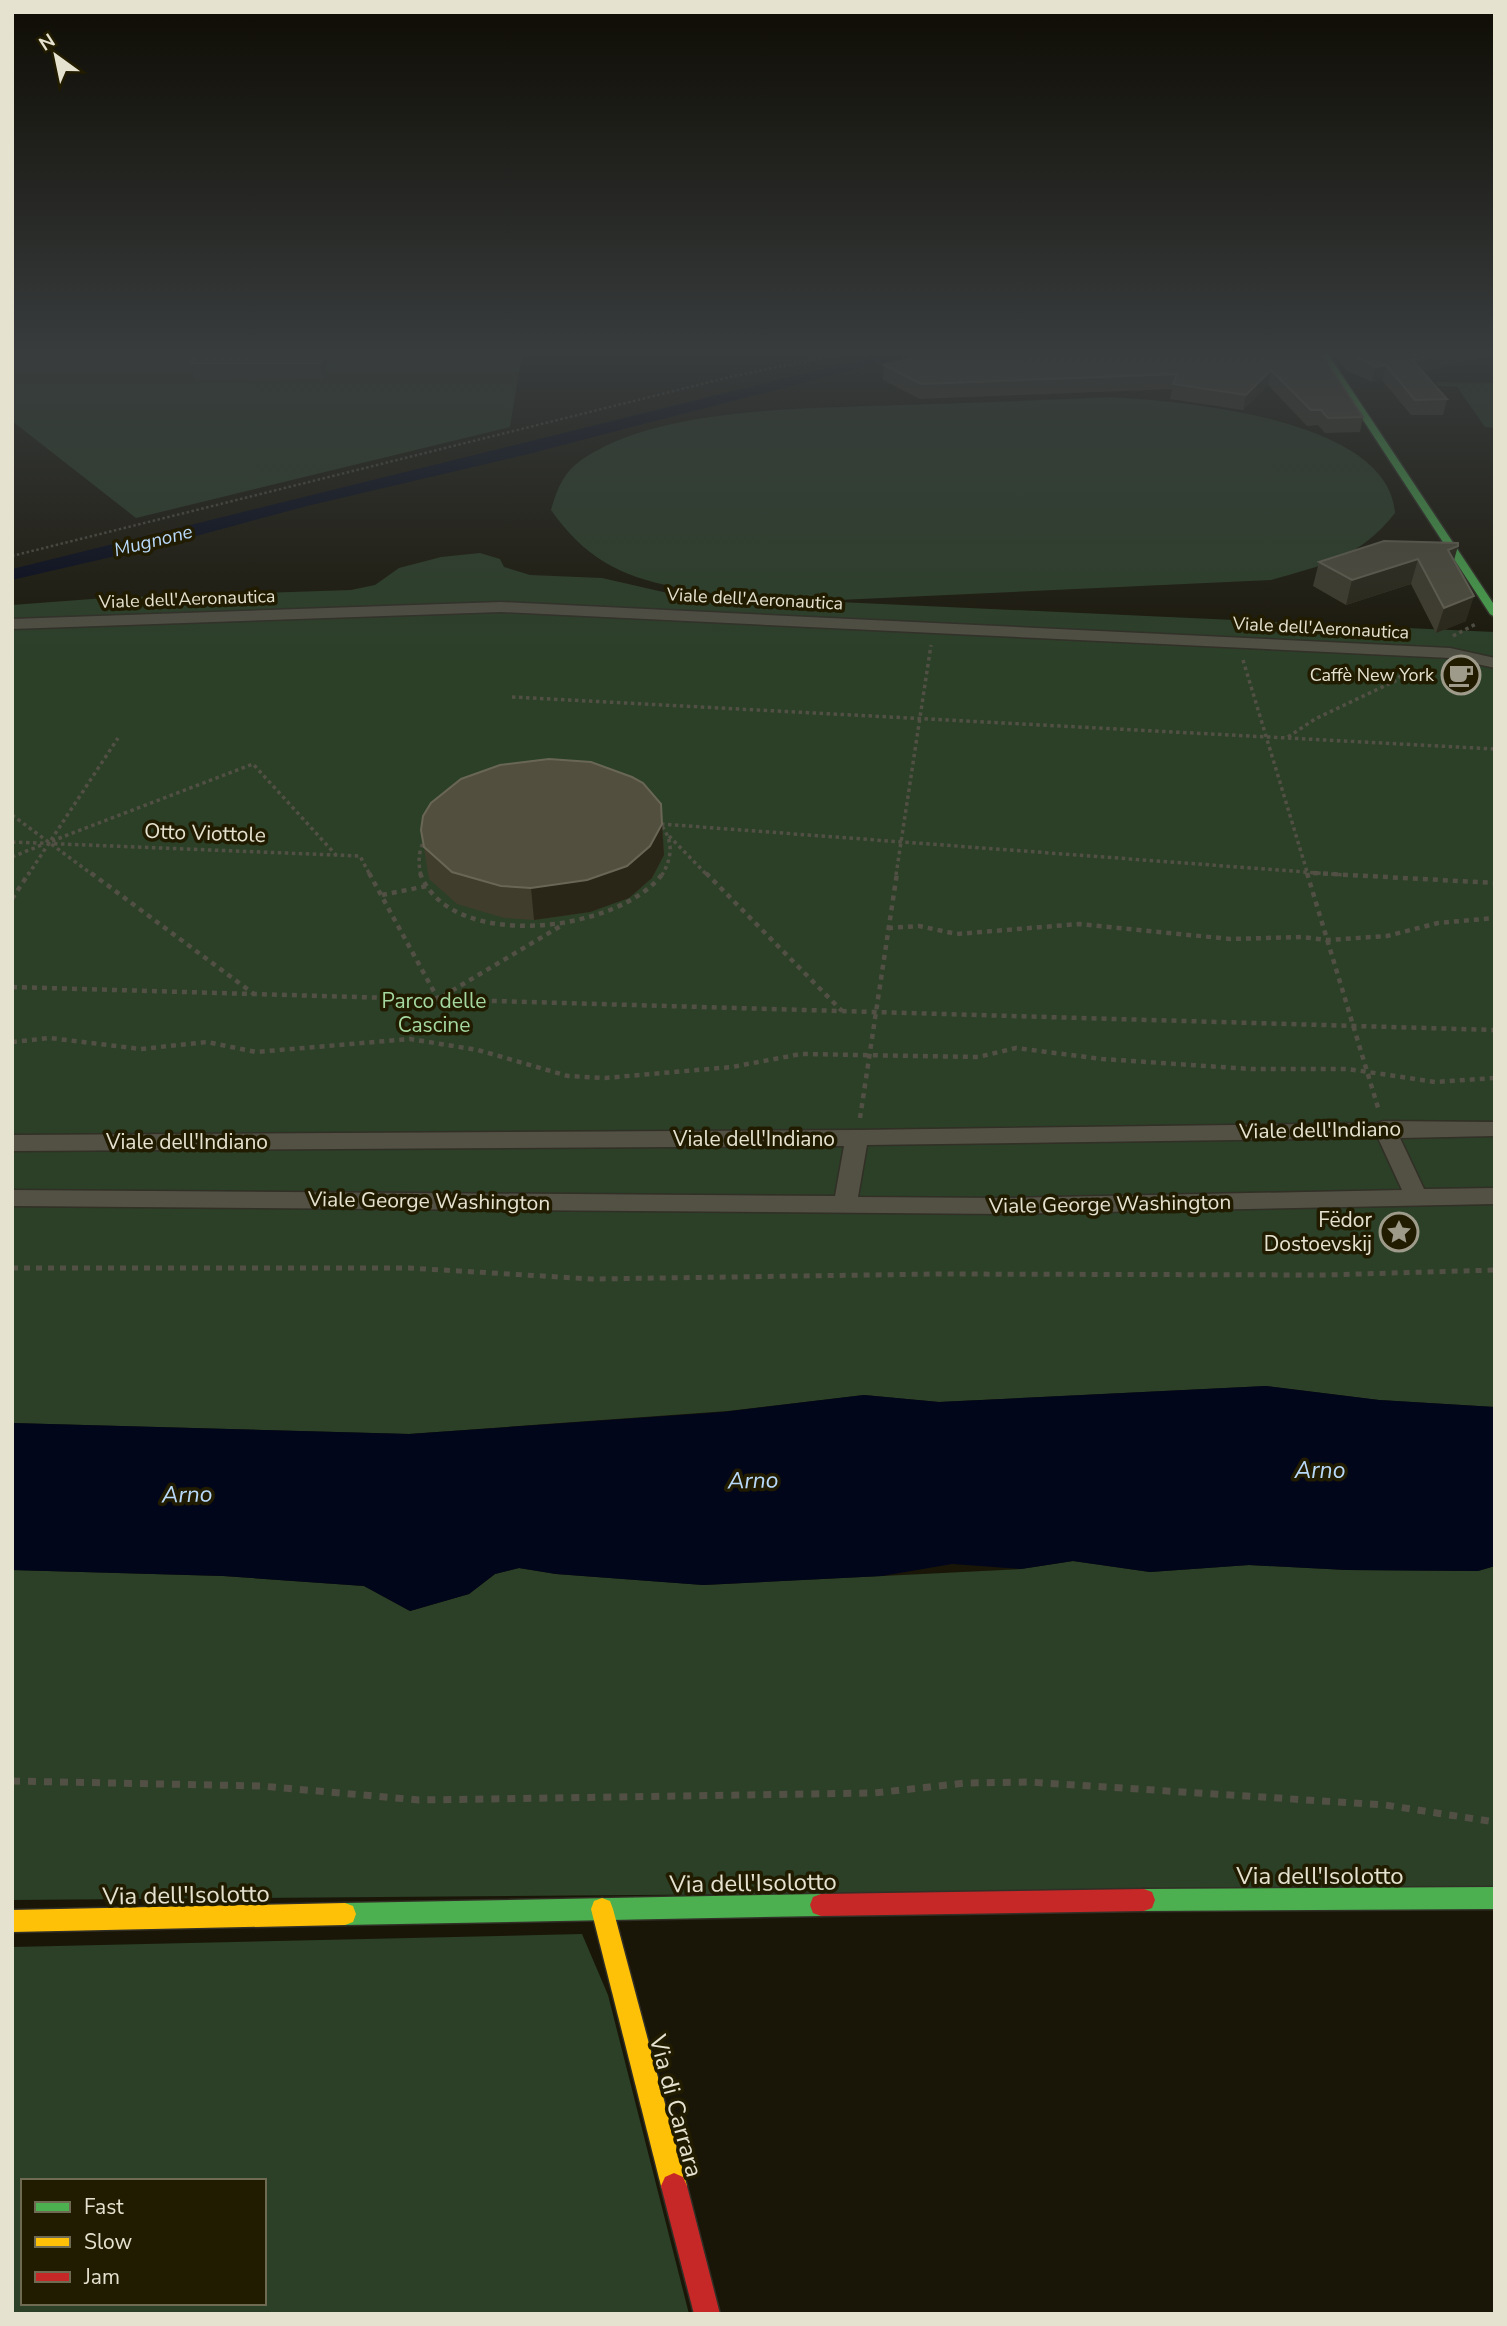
<svg xmlns="http://www.w3.org/2000/svg" width="1507" height="2326" font-family="'Nunito Sans',sans-serif">
  <style>
    .green { fill: #2b4027; fill-rule: evenodd }
    .water { fill: #02061a }
    .lines { fill: none; stroke-linecap: round; stroke-linejoin: round }
    .street-casing { stroke: #312f26; stroke-width: 3 }
    .fast-casing { stroke: #312f26; stroke-width: 3 }
    .slow-casing { stroke: #312f26; stroke-width: 3 }
    .jam-casing { stroke: #312f26; stroke-width: 3 }
    .path-far4 { stroke: #525044; stroke-width: 2.5; stroke-dasharray: 2.5 2.5; stroke-linecap: butt }
    .path-far3 { stroke: #525044; stroke-width: 3.5; stroke-dasharray: 3.5 3.5; stroke-linecap: butt }
    .path-far2 { stroke: #525044; stroke-width: 4.5; stroke-dasharray: 5 5; stroke-linecap: butt }
    .path-far1 { stroke: #525044; stroke-width: 5; stroke-dasharray: 6 6; stroke-linecap: butt }
    .path { stroke: #525044; stroke-width: 7; stroke-dasharray: 8 8; stroke-linecap: butt }
    .street { fill: #525144; fill-rule: evenodd }
    .fast { fill: #4caf50; fill-rule: evenodd }
    .slow { fill: #ffc107; fill-rule: evenodd }
    .jam { fill: #c62828; fill-rule: evenodd }
    .wall { fill: #403d2d }
    .shaded-wall { fill: #292617 }
    .building { fill: #524f3f; stroke: #696656; stroke-width: 2 }
    .labels { text-anchor: middle; stroke-width: 7; stroke-linejoin: round; paint-order: stroke }
    .far-street-label { font-size: 18px; fill: #e5e2d0; stroke: #211b00 }
    .far-poi-label { font-size: 18px; fill: #e5e2d0; stroke: #211b00; text-anchor: end }
    .far-water-label { font-size: 19px; font-style: italic; fill: #b8d9f9; stroke: #211b00 }
    .street-label { font-size: 21px; fill: #e5e2d0; stroke: #211b00 }
    .park-label { font-size: 21px; fill: #a4d89f; stroke: #211b00 }
    .poi-label { font-size: 21px; fill: #e5e2d0; stroke: #211b00; text-anchor: end }
    .water-label { font-size: 23px; font-style: italic; fill: #b8d9f9; stroke: #211b00 }
    .near-street-label { font-size: 24px; fill: #e5e2d0; stroke: #211b00 }
  </style>
  <rect width="100%" height="100%" fill="#191608"/>
  <g class="green">
    <path d="M20,354H522L510,427L136,518L12,421V356Z"/>
    <path d="M1436,382L1495,383V428L1485,427L1457,387L1438,386Z"/>
    <path d="M1111,397C1184,401 1389,419 1395,513C1360,558 1323,565 1271,580L817,601L1495,632V1407L1379,1400L1266,1386L939,1402L864,1395L728,1411L409,1434L12,1423V605L105,598L351,590L375,585L399,568L441,557L480,553L500,559L504,567L530,575L602,578L672,594L722,596C709,591 690,590 675,587C619,576 584,557 551,510C556,493 561,477 575,465C649,406 808,409 899,405C970,403 1041,400 1111,397Z"/>
    <path d="M1073,1561L1150,1572L1249,1565L1347,1570L1478,1571L1495,1566V1888L12,1900V1570L223,1576L364,1586L410,1611L469,1594L495,1574L519,1568L556,1574L704,1585L1021,1569Z"/>
    <path d="M582,1934L608,1995L689,2314H12V1947ZM23,2181H264V2303H23Z"/>
  </g>
  <g class="water">
    <path d="M884,354H914L532,453L307,506L159,546L12,580V569Z"/>
    <path d="M1266,1386L1379,1400L1495,1407V1566L1478,1571L1347,1570L1249,1565L1150,1572L1073,1561L1021,1569L952,1564L882,1576L703,1585L556,1574L519,1568L495,1574L469,1594L410,1611L364,1586L223,1576L12,1570V1423L409,1434L723,1412L864,1395L939,1402Z"/>
  </g>
  <g class="lines">
    <defs>
      <g id="street">
        <path d="M501,602L1450,648L1495,658V668L1450,658L501,612L12,629V619Z"/>
        <path d="M1384,1121L1495,1122V1136L1400,1138L1424,1189L1495,1188V1204L1003,1214L12,1206V1190L835,1196L844,1146L12,1151V1135L857,1130L1376,1123ZM1378,1138L1402,1190L1003,1198L858,1197L867,1145Z"/>
      </g>
      <g id="fast">
        <path d="M1320,354H1328L1495,606V617L1490,614Z"/>
        <path d="M1495,1887V1909L1144,1911L1136,1908L1133,1900L1136,1892L1144,1889Z"/>
        <path d="M821,1894L829,1897L832,1905L829,1913L821,1916L345,1925L337,1922L334,1914L337,1906L345,1903Z"/>
      </g>
      <g id="slow">
        <path d="M602,1898L610,1901L613,1909L687,2186L683,2195L674,2199L665,2195L661,2186L591,1909L594,1901Z"/>
        <path d="M345,1903L353,1906L356,1914L353,1922L345,1925L12,1932V1910Z"/>
      </g>
      <g id="jam">
        <path d="M1144,1889L1152,1892L1155,1900L1152,1908L1144,1911L821,1916L813,1913L810,1905L813,1897L821,1894Z"/>
        <path d="M674,2173L683,2177L687,2186L720,2314H694L661,2186L665,2177Z"/>
      </g>
    </defs>
    <use href="#street" class="street-casing"/>
    <use href="#fast" class="fast-casing"/>
    <use href="#slow" class="slow-casing"/>
    <use href="#jam" class="jam-casing"/>
    <path class="path-far4" d="M12,556L738,375L843,354"/>
    <g class="path-far3">
      <path d="M1453,636L1476,624"/>
      <path d="M1243,660L1308,875"/>
      <path d="M512,697L1495,749"/>
      <path d="M1288,737L1315,719L1397,680L1406,669"/>
      <path d="M12,815L93,875"/>
      <path d="M661,824L1345,875"/>
      <path d="M669,836L707,875"/>
      <path d="M52,841L253,764L336,855"/>
      <path d="M12,842L360,856L370,875"/>
      <path d="M12,857L44,844"/>
      <path d="M28,875L118,738"/>
      <path d="M421,875C397,785 609,757 661,825C674,842 672,858 662,875"/>
      <path d="M896,875L931,645"/>
    </g>
    <g class="path-far2">
      <path d="M91,873L254,994"/>
      <path d="M369,873L438,999L564,924"/>
      <path d="M420,873C450,954 621,932 663,873"/>
      <path d="M706,873L842,1011"/>
      <path d="M1307,873L1379,1111"/>
      <path d="M1313,873L1495,883"/>
      <path d="M382,895L427,886"/>
      <path d="M12,899L29,873"/>
      <path d="M888,928L919,926L957,934L1079,924L1230,939L1301,937L1328,940L1387,936L1438,923L1495,918"/>
      <path d="M12,987L1495,1030"/>
      <path d="M12,1042L50,1038L141,1049L207,1042L256,1052L410,1039L478,1050L568,1076L605,1078L732,1067L801,1054L978,1057L1016,1048L1102,1059L1251,1069H1348L1435,1082L1495,1078"/>
      <path d="M860,1118L897,873"/>
    </g>
    <path class="path-far1" d="M12,1268H409L592,1279L937,1274L1325,1275L1495,1270"/>
    <path class="path" d="M12,1781L261,1786L419,1800L874,1793L966,1783L1029,1782L1385,1805L1495,1822"/>
    <use href="#street" class="street"/>
    <use href="#fast" class="fast"/>
    <use href="#slow" class="slow"/>
    <use href="#jam" class="jam"/>
  </g>
  <g class="wall">
    <path d="M196,354H331L323,379L195,380L191,363Z"/>
    <path d="M1321,354L1363,417L1360,432L1325,433L1318,425L1307,426L1268,385L1243,410L1170,399L1172,389L920,399L883,380L884,365Z"/>
    <path d="M1334,354H1485L1484,358L1422,371L1447,399L1443,415H1411L1382,380L1372,382L1346,370Z"/>
    <path d="M1384,541L1454,561L1466,621L1436,633L1411,584L1346,605L1313,586L1319,562Z"/>
    <path d="M662,824L664,855L652,878L629,898L590,912L534,920L504,918L457,904L429,879L421,830Z"/>
  </g>
  <g class="shaded-wall">
    <path d="M323,354H331L323,379L320,363Z"/>
    <path d="M1440,354H1485L1484,358L1408,374L1412,360Z"/>
    <path d="M1386,365L1382,380L1372,382L1376,367Z"/>
    <path d="M1271,370L1268,385L1243,410L1246,395Z"/>
    <path d="M1458,546L1451,571L1448,550Z"/>
    <path d="M1418,559L1411,584L1346,605L1352,580Z"/>
    <path d="M1474,596L1466,621L1436,633L1444,608Z"/>
    <path d="M662,824L664,855L652,878L629,898L590,912L534,920L531,888Z"/>
  </g>
  <g class="building">
    <path d="M196,354H323L320,363H191Z"/>
    <path d="M930,354H1321L1363,417L1328,418L1321,410H1311L1271,370L1246,395L1173,384L1177,374L921,384L884,365Z"/>
    <path d="M1348,354H1440L1412,360L1447,399L1415,400L1386,365L1376,367Z"/>
    <path d="M1384,541L1458,543V546L1448,550L1474,596L1444,608L1418,559L1352,580L1319,562Z"/>
    <path d="M549,759L591,762L632,777L643,783L661,804L662,824L650,846L627,866L587,880L531,888L501,886L452,872L424,847L421,830L423,816L431,803L461,779L500,765Z"/>
  </g>
  <linearGradient id="sky" x2="0" y2="1"><stop stop-color="#0e0c04"/><stop offset="0.52" stop-color="#383c3d"/><stop offset="1" stop-color="#383c3d" stop-opacity="0"/></linearGradient>
  <rect width="1507" height="679" fill="url(#sky)"/>
  <defs>
    <symbol id="cafe-ring" viewBox="-11 -11 22 22"><circle r="9.5" fill="#211b00" stroke="#9e9b8a" stroke-width="1.5"/><path d="M-5.5-4.5H6V0H3Q3 3.5 0 3.5H-2.5Q-5.5 3.5-5.5 0ZM3-3.2v2h1.7v-2ZM-6 4.5H4V6H-6Z" fill="#9e9b8a"/></symbol>
    <symbol id="sight-ring" viewBox="-11 -11 22 22"><circle r="9.5" fill="#211b00" stroke="#9e9b8a" stroke-width="1.5"/><path d="M0-6L1.8-2.2L6-1.7L2.9 1.2L3.7 5.4L0 3.3L-3.7 5.4L-2.9 1.2L-6-1.7L-1.8-2.2Z" fill="#9e9b8a"/></symbol>
  </defs>
  <g fill-rule="evenodd">
    <use href="#cafe-ring" x="1439" y="653" width="44" height="44"/>
    <use href="#sight-ring" x="1377" y="1210" width="44" height="44"/>
  </g>
  <g class="labels">
    <g class="far-street-label">
      <text transform="translate(187 599) rotate(-2)" y="6">Viale dell'Aeronautica</text>
      <text transform="translate(755 599) rotate(3)" y="6">Viale dell'Aeronautica</text>
      <text transform="translate(1321 628) rotate(3)" y="6">Viale dell'Aeronautica</text>
    </g>
    <g class="far-poi-label">
      <text x="1434" y="681">Caffè New York</text>
    </g>
    <g class="far-water-label">
      <text transform="translate(153 540) rotate(-14)" y="7">Mugnone</text>
    </g>
    <g class="street-label">
      <text transform="translate(205 833) rotate(2)" y="7">Otto Viottole</text>
      <text transform="translate(1320 1130) rotate(-1)" y="7">Viale dell'Indiano</text>
      <text x="754" y="1146">Viale dell'Indiano</text>
      <text x="187" y="1149">Viale dell'Indiano</text>
      <text transform="translate(429 1201) rotate(1)" y="7">Viale George Washington</text>
      <text transform="translate(1110 1204) rotate(-1)" y="7">Viale George Washington</text>
    </g>
    <g class="park-label">
      <text x="434" y="1008">Parco delle<tspan x="434" dy="24">Cascine</tspan></text>
    </g>
    <g class="poi-label">
      <text x="1372" y="1227">Fëdor<tspan x="1372" dy="24">Dostoevskij</tspan></text>
    </g>
    <g class="water-label">
      <text x="1320" y="1478">Arno</text>
      <text transform="translate(753 1480) rotate(-1)" y="8">Arno</text>
      <text transform="translate(187 1494) rotate(-1)" y="8">Arno</text>
    </g>
    <g class="near-street-label">
      <text x="1320" y="1884">Via dell'Isolotto</text>
      <text transform="translate(753 1883) rotate(-1)" y="8">Via dell'Isolotto</text>
      <text transform="translate(186 1895) rotate(-1)" y="8">Via dell'Isolotto</text>
      <text transform="translate(676 2106) rotate(75)" y="8">Via di Carrara</text>
    </g>
  </g>
  <rect width="1507" height="2326" fill="none" stroke="#e5e2d0" stroke-width="28"/>
  <rect x="21" y="2179" width="245" height="126" fill="#211b00" stroke="#6f6b53" stroke-width="2"/>
  <rect x="35" y="2202" width="35" height="10" fill="#4caf50" stroke="#6f6b53" stroke-width="2"/>
  <text x="84" y="2214" font-size="21" fill="#e5e2d0">Fast</text>
  <rect x="35" y="2237" width="35" height="10" fill="#ffc107" stroke="#6f6b53" stroke-width="2"/>
  <text x="84" y="2249" font-size="21" fill="#e5e2d0">Slow</text>
  <rect x="35" y="2272" width="35" height="10" fill="#c62828" stroke="#6f6b53" stroke-width="2"/>
  <text x="84" y="2284" font-size="21" fill="#e5e2d0">Jam</text>
  <g transform="translate(56 56) rotate(327)" stroke="#211b00" stroke-width="5" paint-order="stroke">
  <path d="M0-5L12 26L0 18L-12 26Z" fill="#e5e2d0"/>
  <text y="-10" font-size="19" font-weight="bold" text-anchor="middle" fill="#e5e2d0">N</text>
  </g>
</svg>
